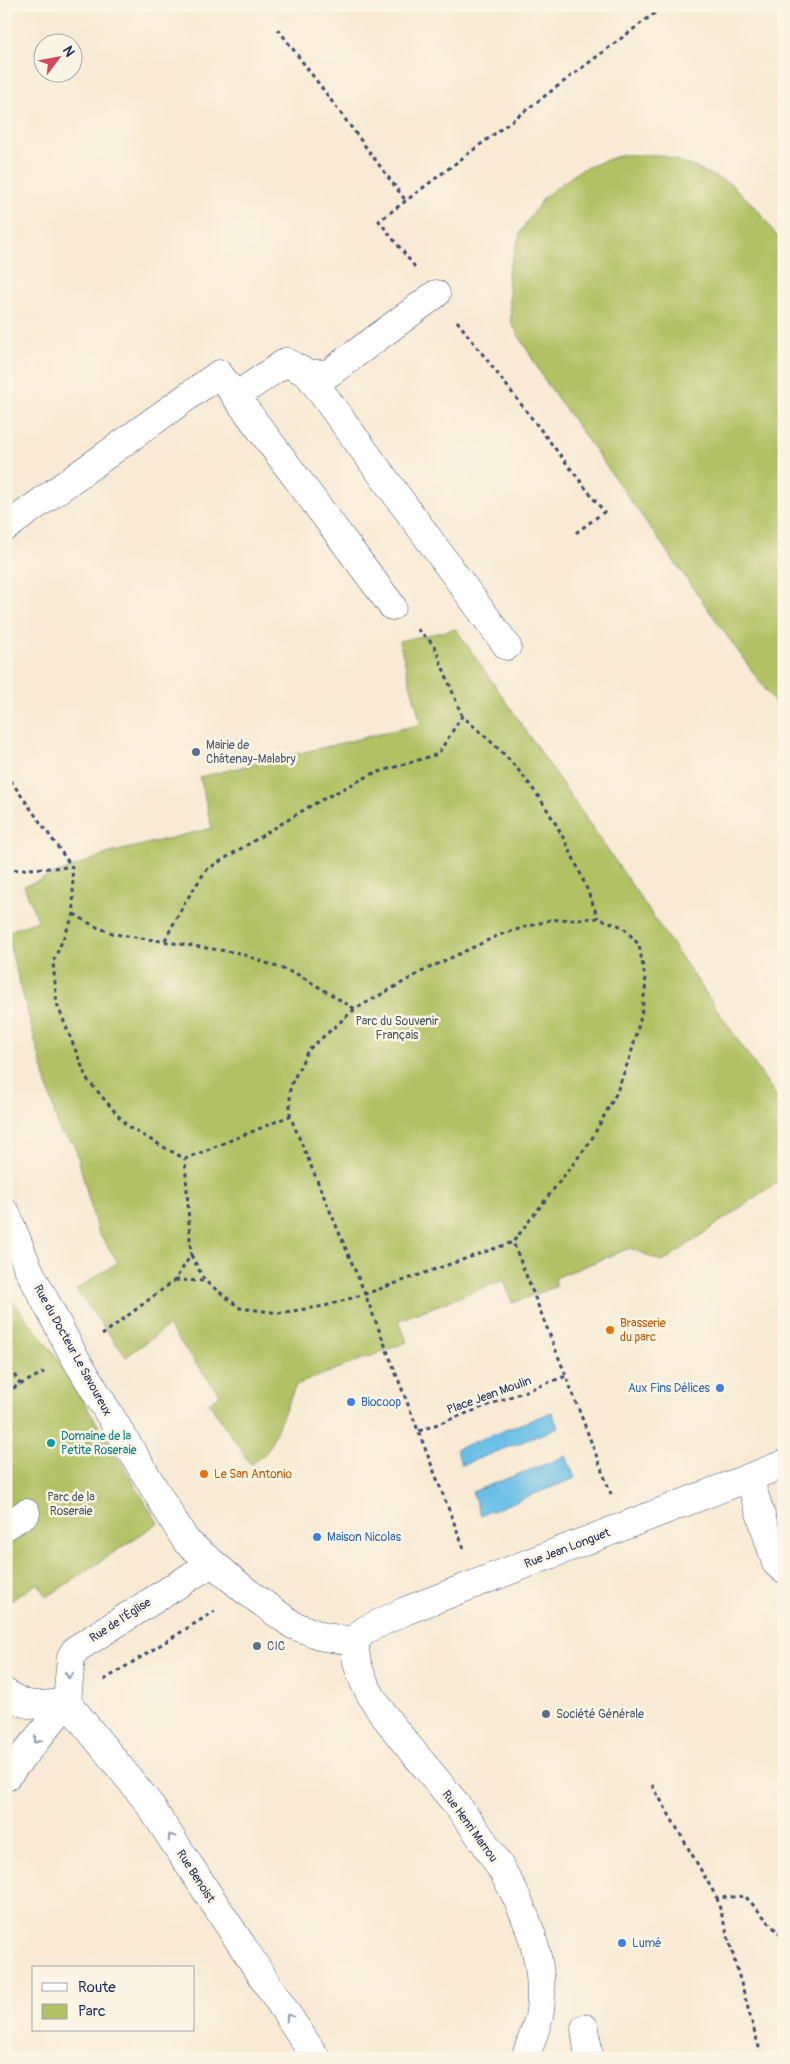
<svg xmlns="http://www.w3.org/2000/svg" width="790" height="2064" font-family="Pangolin,sans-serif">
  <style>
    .green { fill: #b1c164; stroke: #667861 }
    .water { fill: #6bbfe7; stroke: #4377a2 }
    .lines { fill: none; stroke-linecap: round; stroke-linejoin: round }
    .minor-casing { stroke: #3c4b70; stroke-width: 29 }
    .path { stroke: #3c4b70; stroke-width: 3; stroke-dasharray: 4 4; stroke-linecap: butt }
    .minor { stroke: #fff; stroke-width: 28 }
    .oneway { stroke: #8d97ae }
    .service-dot { fill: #5c6f8a; stroke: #fcf5e5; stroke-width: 2 }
    .food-dot { fill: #e8710a; stroke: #fcf5e5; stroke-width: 2 }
    .shop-dot { fill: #3f7fe0; stroke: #fcf5e5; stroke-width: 2 }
    .culture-dot { fill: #0f9aa8; stroke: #fcf5e5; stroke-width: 2 }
    .labels { text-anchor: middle; stroke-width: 5; stroke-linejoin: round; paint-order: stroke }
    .service-label { font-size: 12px; fill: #4e5e75; stroke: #fcf5e5; text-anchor: start }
    .park-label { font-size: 12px; fill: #485b60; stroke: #fcf5e5 }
    .food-label { font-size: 12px; fill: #c56008; stroke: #fcf5e5; text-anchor: start }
    .street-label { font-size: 12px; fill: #1b2f5e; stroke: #fcf5e5 }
    .shop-label { font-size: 12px; fill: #366cbe; stroke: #fcf5e5; text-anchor: start }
    .culture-label { font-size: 12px; fill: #0d838f; stroke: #fcf5e5; text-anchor: start }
  </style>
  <rect width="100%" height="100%" fill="#fcf5e5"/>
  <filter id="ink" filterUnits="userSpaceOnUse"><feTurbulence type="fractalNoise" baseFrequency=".02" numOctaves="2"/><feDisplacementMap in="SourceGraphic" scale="10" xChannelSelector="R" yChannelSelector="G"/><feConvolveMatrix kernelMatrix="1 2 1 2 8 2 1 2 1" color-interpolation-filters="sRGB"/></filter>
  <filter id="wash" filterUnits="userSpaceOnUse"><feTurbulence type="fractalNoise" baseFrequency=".0096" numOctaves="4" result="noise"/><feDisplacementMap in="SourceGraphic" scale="20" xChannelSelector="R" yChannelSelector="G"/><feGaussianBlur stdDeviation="1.12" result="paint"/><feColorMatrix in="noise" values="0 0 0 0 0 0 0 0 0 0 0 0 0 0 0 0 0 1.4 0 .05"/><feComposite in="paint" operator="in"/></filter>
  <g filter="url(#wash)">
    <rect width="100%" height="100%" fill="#f8ead4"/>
    <g class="green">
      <path d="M621,155H662L696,168L731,184L757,209L784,246V708L775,703L544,379L511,322L508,272L521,231L543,198L580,170Z"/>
      <path d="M456,629L784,1107V1177L663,1262L630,1248L555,1278L557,1286L512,1303L504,1280L399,1320L407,1342L296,1385L267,1452L251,1465L209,1403L220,1395L168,1326L126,1357L76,1290L118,1262L97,1230L74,1143L60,1133L6,932L38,921L24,886L110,853L212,828L200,777L421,724L399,641Z"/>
      <path d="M6,1292L57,1358L158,1523L47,1597L38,1583L6,1604Z"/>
    </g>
    <g class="water">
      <path d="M552,1412L558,1428L462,1465L456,1449Z"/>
      <path d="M566,1456L575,1478L481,1515L472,1492Z"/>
    </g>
  </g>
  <g filter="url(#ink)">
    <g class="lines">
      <defs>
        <g id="minor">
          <path d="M308,374L507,646"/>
          <path d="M236,396L286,362L308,374H328L436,294"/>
          <path d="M6,527L219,374L392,606"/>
          <path d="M6,1213L28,1268L74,1356L186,1541L246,1591L293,1625L324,1637L355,1641"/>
          <path d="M749,1478L776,1563L784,1570"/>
          <path d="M6,1526L26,1513"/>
          <path d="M355,1641C353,1679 385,1718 408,1746C468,1817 551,1912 540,2011C538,2026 530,2043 525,2058"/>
          <path d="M355,1641L365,1630L405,1611L784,1464"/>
          <path d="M6,1693C29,1710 41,1705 67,1702"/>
          <path d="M67,1702L147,1801L316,2058"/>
          <path d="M6,1777L67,1702L71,1657L76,1649L212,1563"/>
          <path d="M585,2028L589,2058"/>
        </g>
      </defs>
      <use href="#minor" class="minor-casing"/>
      <g class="path">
        <path d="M278,29L406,201"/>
        <path d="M415,267L379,221L664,6"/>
        <path d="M457,321L604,512L573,535"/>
        <path d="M417,629L434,645L462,716"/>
        <path d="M6,774L72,867L74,914L53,962L57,1004L87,1079L128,1127L185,1159L290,1116L365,1294L465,1551"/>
        <path d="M6,870L72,867"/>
        <path d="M74,914L94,926L115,934L239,953L299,975L355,1009"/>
        <path d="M165,940L184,904L206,870L312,805L372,774L438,754L462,716C479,731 497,746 512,763C552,807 578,863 598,918"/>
        <path d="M290,1116V1087L308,1050L355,1009L425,970L499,935L550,920L598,918L623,927L639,945L646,983L641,1016L631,1054L616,1094L590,1142L513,1242L566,1376"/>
        <path d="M191,1255L205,1281L240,1308L279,1313L325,1306L365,1294L513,1242"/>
        <path d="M175,1280L205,1281"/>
        <path d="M102,1335L175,1280L191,1255L185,1159"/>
        <path d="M6,1361L20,1384"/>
        <path d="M6,1392L44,1372"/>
        <path d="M419,1431L566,1376L611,1494"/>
        <path d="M104,1680L215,1611"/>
        <path d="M652,1785L717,1898L745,1896L784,1939"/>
        <path d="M717,1898L762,2058"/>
      </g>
      <use href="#minor" class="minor"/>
    </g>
    <defs><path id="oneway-chevron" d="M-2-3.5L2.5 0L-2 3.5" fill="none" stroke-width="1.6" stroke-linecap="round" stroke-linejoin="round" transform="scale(1.25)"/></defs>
    <g class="oneway">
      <use href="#oneway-chevron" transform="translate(69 1675) rotate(95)"/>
      <use href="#oneway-chevron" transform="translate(37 1740) rotate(129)"/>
      <use href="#oneway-chevron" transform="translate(171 1837) rotate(-123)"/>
      <use href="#oneway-chevron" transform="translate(289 2017) rotate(-123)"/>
    </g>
  </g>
  <g class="service-dot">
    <circle cx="196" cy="752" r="5"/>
    <circle cx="257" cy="1646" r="5"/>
    <circle cx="546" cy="1714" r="5"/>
  </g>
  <g class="food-dot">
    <circle cx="610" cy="1330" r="5"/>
    <circle cx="204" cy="1474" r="5"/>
  </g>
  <g class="shop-dot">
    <circle cx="720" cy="1388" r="5"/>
    <circle cx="351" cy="1402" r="5"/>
    <circle cx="317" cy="1537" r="5"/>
    <circle cx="622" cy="1943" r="5"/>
  </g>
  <circle class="culture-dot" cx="51" cy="1443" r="5"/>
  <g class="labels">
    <g class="service-label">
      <text x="206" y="749">Mairie de<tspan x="206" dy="14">Châtenay-Malabry</tspan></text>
      <text x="267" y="1650">CIC</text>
      <text x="556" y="1718">Société Générale</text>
    </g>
    <g class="park-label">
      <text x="397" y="1025">Parc du Souvenir<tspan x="397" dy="14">Français</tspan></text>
      <text x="71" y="1501">Parc de la<tspan x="71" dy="14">Roseraie</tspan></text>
    </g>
    <g class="food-label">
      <text x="620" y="1327">Brasserie<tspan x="620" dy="14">du parc</tspan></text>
      <text x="214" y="1478">Le San Antonio</text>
    </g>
    <g class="street-label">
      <text transform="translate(73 1350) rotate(61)" y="4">Rue du Docteur Le Savoureux</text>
      <text transform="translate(489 1395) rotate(-20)" y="4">Place Jean Moulin</text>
      <text transform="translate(567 1548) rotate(-21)" y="4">Rue Jean Longuet</text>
      <text transform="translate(120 1620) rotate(-33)" y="4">Rue de l'Église</text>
      <text transform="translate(470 1826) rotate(54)" y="4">Rue Henri Marrou</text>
      <text transform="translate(196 1876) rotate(57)" y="4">Rue Benoist</text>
    </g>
    <g class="shop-label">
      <text x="710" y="1392" text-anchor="end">Aux Fins Délices</text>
      <text x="361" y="1406">Biocoop</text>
      <text x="327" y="1541">Maison Nicolas</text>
      <text x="632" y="1947">Lumé</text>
    </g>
    <g class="culture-label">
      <text x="61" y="1440">Domaine de la<tspan x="61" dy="14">Petite Roseraie</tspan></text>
    </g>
  </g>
  <rect width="790" height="2064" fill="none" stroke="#fcf5e5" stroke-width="25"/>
  <rect x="32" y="1966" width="162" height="65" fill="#fcf5e5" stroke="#a2a6af"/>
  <rect x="42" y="1983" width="25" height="8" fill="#ffffff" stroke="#a2a6af"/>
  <text x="78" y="1992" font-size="15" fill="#1b2f5e">Route</text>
  <rect x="42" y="2004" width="25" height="15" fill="#b1c164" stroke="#a2a6af"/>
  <text x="78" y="2016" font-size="15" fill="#1b2f5e">Parc</text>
  <g transform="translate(58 58) rotate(58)"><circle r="24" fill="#fcf5e5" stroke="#a2a6af"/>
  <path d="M0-4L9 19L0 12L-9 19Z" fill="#d1495b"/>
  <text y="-8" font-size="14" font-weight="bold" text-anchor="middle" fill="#1b2f5e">N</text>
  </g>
</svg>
